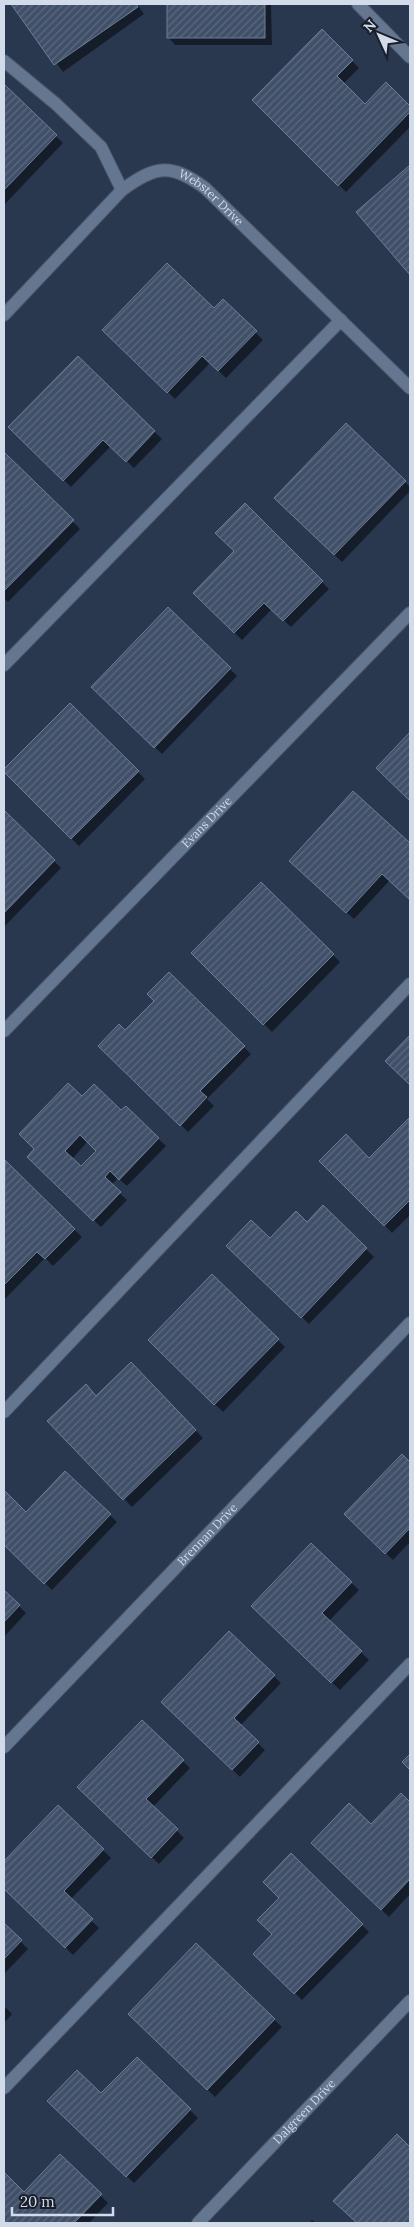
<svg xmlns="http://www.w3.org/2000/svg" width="414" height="2227" font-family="Lora,serif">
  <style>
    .shadow { fill: #0007; fill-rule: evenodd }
    .building { fill: url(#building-hatch); stroke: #6c7d98; fill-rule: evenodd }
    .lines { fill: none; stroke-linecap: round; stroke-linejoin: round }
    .service-casing { stroke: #485467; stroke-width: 14 }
    .minor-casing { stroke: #485467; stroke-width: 14 }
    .service { stroke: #657690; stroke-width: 12 }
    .minor { stroke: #657690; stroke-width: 12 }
    .labels { text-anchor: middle; stroke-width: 4; stroke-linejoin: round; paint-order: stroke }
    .street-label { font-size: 12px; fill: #d2dbea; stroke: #191f2a }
  </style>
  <defs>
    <pattern id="building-hatch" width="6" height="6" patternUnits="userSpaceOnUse" patternTransform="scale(1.25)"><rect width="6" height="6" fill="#415069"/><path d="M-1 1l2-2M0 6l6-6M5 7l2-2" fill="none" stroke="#5c697f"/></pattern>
  </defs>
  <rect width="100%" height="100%" fill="#29384f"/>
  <g class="shadow">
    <path d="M13,4H137L144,14L63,72Z"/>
    <path d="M168,4H271L272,45H175L168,37Z"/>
    <path d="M322,31L359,68L343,84L365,106L386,84L410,108V127L346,192L253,100Z"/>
    <path d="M4,86L63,143L4,205Z"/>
    <path d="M410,167V274L357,213Z"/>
    <path d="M223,300L263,340L226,378L210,363L175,399L104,330L214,310Z"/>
    <path d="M78,357L162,439L134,468L111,446L71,487L10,427Z"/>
    <path d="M346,425L410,487V491L342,562L276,498Z"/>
    <path d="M4,453L80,529L8,602L4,598Z"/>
    <path d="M245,505L329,589L291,627L272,609L242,640L194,593L235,551Z"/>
    <path d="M168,609L237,676L162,754L93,687Z"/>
    <path d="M70,704L145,779L79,846L4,771Z"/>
    <path d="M410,734V799L378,768Z"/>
    <path d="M353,793L410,845V899L390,880L354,919L298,868Z"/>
    <path d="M4,812L61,868L4,927Z"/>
    <path d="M261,884L340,962L272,1032L193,953Z"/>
    <path d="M169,974L251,1054L207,1099L214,1106L188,1132L100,1046L126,1032L156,1001Z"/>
    <path d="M82,1098L121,1112L126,1108L166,1146L127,1186L118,1178L111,1185L127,1200L101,1227L28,1157ZM88,1141L97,1151L81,1168L72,1159Z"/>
    <path d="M409,1119L410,1215L392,1233L321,1161L369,1159Z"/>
    <path d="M5,1161L82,1237L53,1266L45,1258L4,1300Z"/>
    <path d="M323,1207L374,1257L309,1324L228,1246L270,1240L307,1224Z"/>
    <path d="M212,1276L285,1347L223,1412L149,1340Z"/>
    <path d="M131,1364L203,1438L132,1507L49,1421L96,1397Z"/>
    <path d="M402,1456L410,1464V1542L393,1560L345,1514Z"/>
    <path d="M66,1472L117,1522L52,1590L4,1543V1492L26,1514Z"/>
    <path d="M311,1544L359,1590L329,1621L369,1660L340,1690L252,1606Z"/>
    <path d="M4,1591L26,1613L4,1637Z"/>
    <path d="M229,1633L281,1683L240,1726L265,1750L240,1777L163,1702Z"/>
    <path d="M142,1722L190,1768L153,1807L184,1838L159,1864L79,1787Z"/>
    <path d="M401,1795L410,1803V1894L389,1917L313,1843L371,1825Z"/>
    <path d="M58,1807L111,1858L70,1900L99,1928L73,1955L4,1888V1863Z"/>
    <path d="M291,1855L369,1932L302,2000L255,1953L273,1934Z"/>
    <path d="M4,1925L28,1949L4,1974Z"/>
    <path d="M196,1945L282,2027L215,2097L130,2014Z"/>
    <path d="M4,2006L12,2014L4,2023Z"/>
    <path d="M137,2058L198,2118L134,2183L49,2101L101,2095Z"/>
    <path d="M397,2136L410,2148V2223H358L335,2201Z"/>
    <path d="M61,2156L108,2203L89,2223H4V2173L24,2193Z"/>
    <path d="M312,2220L316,2223H309Z"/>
  </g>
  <g class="building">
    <path d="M11,4H136L138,7L54,65Z"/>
    <rect x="167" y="4" width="98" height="34"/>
    <path d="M322,29L353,60L337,76L365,104L386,82L410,106V112L338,186L252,100Z"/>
    <path d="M4,84L57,135L4,190Z"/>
    <path d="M410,165V275L356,212Z"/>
    <path d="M167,263L214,308L223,299L257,331L218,371L202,356L167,393L102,330Z"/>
    <path d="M78,356L155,431L126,462L103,440L63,481L8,427Z"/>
    <path d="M346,423L406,481L334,555L274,498Z"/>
    <path d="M4,452L74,520L4,591Z"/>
    <path d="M245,503L323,581L283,621L264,603L234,633L193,593L234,551L215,533Z"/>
    <path d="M168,607L231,668L154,748L91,687Z"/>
    <path d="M70,703L139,771L71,839L4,772V769Z"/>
    <path d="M410,732V801L376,768Z"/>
    <path d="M353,791L410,843V900L382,874L346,913L289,861Z"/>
    <path d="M4,810L55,860L4,913Z"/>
    <path d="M261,882L334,954L263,1025L191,953Z"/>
    <path d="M169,972L245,1046L200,1091L207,1097L180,1126L98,1046L119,1024L125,1030L154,1001L147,994Z"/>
    <path d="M410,1035V1085L385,1061Z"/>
    <path d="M68,1083L82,1096L94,1084L121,1110L126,1106L159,1138L119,1180L110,1171L105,1177L121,1192L93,1221L27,1157L34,1149L19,1134ZM80,1135L96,1151L81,1166L65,1151Z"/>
    <path d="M409,1118L410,1200L384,1226L319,1161L346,1134L369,1158Z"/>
    <path d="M5,1160L75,1229L45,1259L37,1252L4,1285Z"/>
    <path d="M323,1205L367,1248L301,1318L226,1246L251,1220L270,1238L296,1211L307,1222Z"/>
    <path d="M212,1274L279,1339L214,1405L148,1340Z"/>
    <path d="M131,1362L196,1430L123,1500L47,1421L86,1384L96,1396Z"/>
    <path d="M402,1454L410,1462V1528L385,1554L344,1514Z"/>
    <path d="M65,1471L111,1514L44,1584L4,1545V1490L26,1512Z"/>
    <path d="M311,1543L352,1582L322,1613L362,1651L331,1683L251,1606Z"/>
    <path d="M4,1590L20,1605L4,1622Z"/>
    <path d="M229,1631L275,1675L234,1718L259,1742L232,1770L161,1702Z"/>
    <path d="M142,1720L184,1760L146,1799L178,1829L151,1858L77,1787Z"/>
    <path d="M410,1754V1770L402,1762Z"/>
    <path d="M401,1793L410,1802V1879L381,1910L311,1843L349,1803L371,1824Z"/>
    <path d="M58,1805L104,1849L64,1891L93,1919L65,1948L4,1889V1861Z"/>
    <path d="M291,1853L363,1924L294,1994L253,1954L272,1934L257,1920L279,1898L263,1882Z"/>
    <path d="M4,1923L22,1940L4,1959Z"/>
    <path d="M196,1943L275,2019L207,2090L128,2014Z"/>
    <path d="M137,2057L191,2109L126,2177L47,2101L77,2070L101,2093Z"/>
    <path d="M397,2134L410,2147V2223H357L333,2201Z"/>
    <path d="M60,2154L102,2194L74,2223H4V2172L24,2192Z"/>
  </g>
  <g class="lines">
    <defs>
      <g id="service">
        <path d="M358,4L410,57"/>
        <path d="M4,61L56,104L101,147L122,190"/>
        <path d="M4,665L341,320"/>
        <path d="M4,1412L410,984"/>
        <path d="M4,2088L410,1664"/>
      </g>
      <g id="minor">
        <path id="s1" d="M4,315L122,190C156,165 171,163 205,188L410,388"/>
        <path id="s2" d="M4,1031L410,613"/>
        <path id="s3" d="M4,1747L410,1323"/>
        <path id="s4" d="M198,2223L410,2001"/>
      </g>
    </defs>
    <use href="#service" class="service-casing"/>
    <use href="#minor" class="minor-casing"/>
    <use href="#service" class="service"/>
    <use href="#minor" class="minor"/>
  </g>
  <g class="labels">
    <g class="street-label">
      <text dy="4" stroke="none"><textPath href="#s1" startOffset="275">Webster Drive</textPath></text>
      <text dy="4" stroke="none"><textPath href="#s2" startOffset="291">Evans Drive</textPath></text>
      <text dy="4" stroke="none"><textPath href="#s3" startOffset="294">Brennan Drive</textPath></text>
      <text dy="4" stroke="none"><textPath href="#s4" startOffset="154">Dalgreen Drive</textPath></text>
    </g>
  </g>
  <rect width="414" height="2227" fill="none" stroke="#d2dbea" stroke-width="10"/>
  <g transform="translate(379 35) rotate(314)" stroke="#191f2a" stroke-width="4" paint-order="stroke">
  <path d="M0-4L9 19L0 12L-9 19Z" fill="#d2dbea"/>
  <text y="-8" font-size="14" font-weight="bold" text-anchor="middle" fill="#d2dbea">N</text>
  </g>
  <path d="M12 2207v8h101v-8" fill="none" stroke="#d2dbea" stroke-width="2.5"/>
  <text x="20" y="2207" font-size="15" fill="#d2dbea" stroke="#191f2a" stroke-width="4" paint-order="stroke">20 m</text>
</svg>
